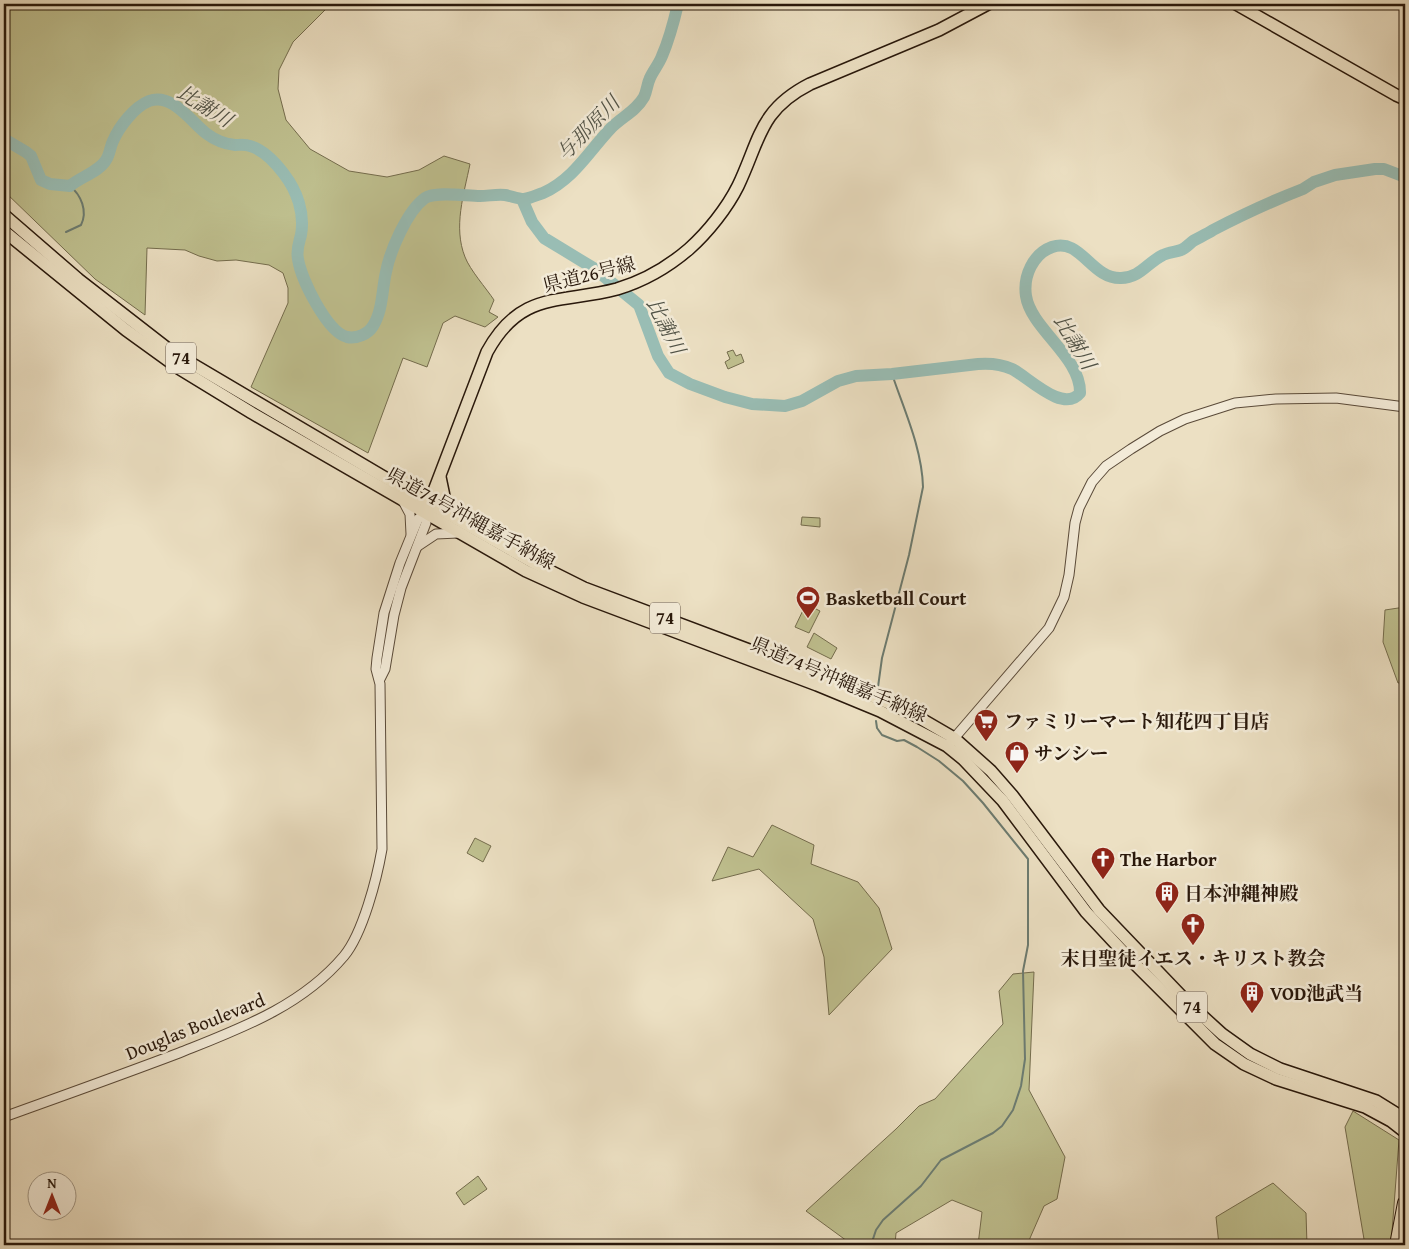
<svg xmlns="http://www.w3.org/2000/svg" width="1409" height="1249" font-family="'Gentium Book Plus','Noto Serif JP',serif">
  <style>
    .green { fill: #bfc08f; stroke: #746c4d }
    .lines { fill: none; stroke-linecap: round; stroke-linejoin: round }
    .stream { stroke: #6c7b70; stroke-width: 2 }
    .river { stroke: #99bdb4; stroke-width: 12 }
    .minor-casing { stroke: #5a4a39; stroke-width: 11 }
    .major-casing { stroke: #29180b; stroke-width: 14 }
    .highway-casing { stroke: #29180b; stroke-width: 16 }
    .minor { stroke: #f3ebd8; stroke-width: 9 }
    .major { stroke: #ece0c3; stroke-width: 11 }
    .highway { stroke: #ece0c3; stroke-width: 14 }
    .labels { text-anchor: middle; stroke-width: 5; stroke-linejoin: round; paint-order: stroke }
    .shield { fill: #f3ebd8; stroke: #665748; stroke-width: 1 }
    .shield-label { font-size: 18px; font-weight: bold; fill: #29180b }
    .street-label { font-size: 19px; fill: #29180b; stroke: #f3ebd8 }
    .poi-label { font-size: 19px; font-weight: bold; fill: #29180b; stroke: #f3ebd8; text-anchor: start }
    .water-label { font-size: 20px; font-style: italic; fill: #505246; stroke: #f3ebd8 }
  </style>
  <rect width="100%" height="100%" fill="#ece0c3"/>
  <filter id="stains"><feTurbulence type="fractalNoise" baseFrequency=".004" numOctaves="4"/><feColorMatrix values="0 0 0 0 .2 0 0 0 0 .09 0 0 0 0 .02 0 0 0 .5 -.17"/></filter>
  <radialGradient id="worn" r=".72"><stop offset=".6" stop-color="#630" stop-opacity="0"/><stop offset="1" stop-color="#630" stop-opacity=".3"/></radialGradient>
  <g class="green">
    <path d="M4,4H331L293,42L279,70L278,89L286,120L310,149L349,171L387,177L419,170L444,156L470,164C464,194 453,227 465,257C470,270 486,288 494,300L489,312L498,317L485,327L455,316L443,323L427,367L403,358L368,453L251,387L288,303V288L283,273L269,265L236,260L217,261L199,256L185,250L147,248L145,315L95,279L4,191Z"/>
    <path d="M733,350L736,356L741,354L744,362L728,369L725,362L730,359L727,352Z"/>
    <path d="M802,517L820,518V527L801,525Z"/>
    <path d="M806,604L820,611L809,633L795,627Z"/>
    <path d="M1405,607V682L1398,683L1383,642L1385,610Z"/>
    <path d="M814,633L837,648L831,659L807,647Z"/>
    <path d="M772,825L814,845L811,864L858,882L879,908L892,949L829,1015L824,957L813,919L759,869L712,881L728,847L753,857Z"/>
    <path d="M475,838L491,846L483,862L467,853Z"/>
    <path d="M1034,972L1029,1090L1065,1157L1057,1199L1044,1206L1027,1245H978L982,1212L952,1200L896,1233L895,1245H846L847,1241L806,1211L896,1129L919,1106L935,1099L1003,1024L999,991L1013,974Z"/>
    <path d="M1353,1111L1399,1140L1391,1245H1365L1345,1127Z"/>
    <path d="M478,1176L487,1189L464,1205L456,1193Z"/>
    <path d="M1273,1183L1306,1213L1307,1245H1219L1216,1217Z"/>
  </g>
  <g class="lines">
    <g class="stream">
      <path d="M66,232L81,225C88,211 81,195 70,186"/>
      <path d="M878,687L882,658L909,555L923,487C922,448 904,410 892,374"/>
      <path d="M871,1245L876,1230L883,1220L921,1186L941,1160L993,1133L1002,1126L1013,1110L1021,1086L1025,1059L1023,971L1028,945V859L983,803L963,781L939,761L917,747L904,740L897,741L882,735L877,728L876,721"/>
    </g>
    <g class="river">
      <path d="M4,139L26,152L31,156L41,180L50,184L70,186C80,177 99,172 106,160C110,154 110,147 113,141C119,127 134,107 149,101C172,92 192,123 207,134C215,140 225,144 235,145C240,145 245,144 250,146C264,150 275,162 284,174C297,191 305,213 301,235C299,243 296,250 298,259C301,279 327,332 347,337C357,339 368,334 373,326C383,310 382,289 386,272C390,251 407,211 425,198C436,191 466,196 480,196C488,196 497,194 505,195C511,196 518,199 524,199C531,198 537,195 543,193C574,179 589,151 611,128C622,117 636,111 644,97C647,91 647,84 650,78C653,71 659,64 662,56C669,40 674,21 678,4"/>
      <path d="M522,199L532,222L544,238L595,269L639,305L658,356L669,373L690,384L725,397L752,404L785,406L802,401L838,381L856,376L892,374L978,364C990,363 1001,364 1012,369C1027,376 1063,414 1080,393C1081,357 1031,329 1026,296C1023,276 1033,254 1052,247C1081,237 1091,279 1121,278C1140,278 1148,262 1163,255C1169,252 1175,252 1181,250C1186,248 1189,244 1193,241C1200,237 1207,234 1213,230C1242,215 1272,201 1303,189L1314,182L1335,175L1375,169H1384L1405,177"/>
    </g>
    <defs>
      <g id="minor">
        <path d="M403,501L410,514L411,534"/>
        <path d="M418,546L436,534L458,533"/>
        <path d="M380,679L385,669L394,615L401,588L426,523L425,513"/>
        <path d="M950,743L1049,628L1064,597L1069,575L1075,523L1079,508L1092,482L1106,466L1131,449L1160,431L1185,419L1235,403L1276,399L1336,398L1405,407"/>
        <path d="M4,1117C62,1096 121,1075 179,1053C239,1029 301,1007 344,956C363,933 377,878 382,849L380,684L376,669L377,658L384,613L400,563L418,519L425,513"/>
      </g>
      <g id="major">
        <path d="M1236,4L1396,95L1405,99"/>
        <path d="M4,215L78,279L172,352L416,496L532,562L584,588L877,698L911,713L954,738L991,771L1012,795L1099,910L1188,1003L1222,1034L1250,1054L1280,1069L1376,1101L1405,1119"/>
        <path d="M4,231L126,330L180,369L252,413L526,571L583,597L817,685L880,711L947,746L963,759L1003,801L1086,912L1127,956L1215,1044L1244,1064L1276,1079L1365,1107L1391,1121L1405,1132"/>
        <path d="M440,477L445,501L453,516"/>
        <path d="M427,509L487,352C521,290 560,304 617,289C644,281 668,267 689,249C708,232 727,208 738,186C760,140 759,110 810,84L939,30L988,4"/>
      </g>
      <path id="highway" d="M1397,1245L1405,1203"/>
    </defs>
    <use href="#minor" class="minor-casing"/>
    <use href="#major" class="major-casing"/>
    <use href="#highway" class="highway-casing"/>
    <use href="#minor" class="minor"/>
    <use href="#major" class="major"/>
    <use href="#highway" class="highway"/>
  </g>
  <defs>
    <symbol id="stadium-pin" viewBox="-11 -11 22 30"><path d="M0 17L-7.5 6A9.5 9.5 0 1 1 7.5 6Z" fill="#8f2418" stroke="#f3ebd8"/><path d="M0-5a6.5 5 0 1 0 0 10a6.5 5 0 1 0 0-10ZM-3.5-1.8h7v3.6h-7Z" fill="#fff"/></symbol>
    <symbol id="supermarket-pin" viewBox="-11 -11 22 30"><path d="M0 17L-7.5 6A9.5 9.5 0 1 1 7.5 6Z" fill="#8f2418" stroke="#f3ebd8"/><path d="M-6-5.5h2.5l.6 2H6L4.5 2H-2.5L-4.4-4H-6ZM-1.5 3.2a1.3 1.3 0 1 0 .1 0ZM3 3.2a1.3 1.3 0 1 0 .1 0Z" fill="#fff"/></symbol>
    <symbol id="shop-pin" viewBox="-11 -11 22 30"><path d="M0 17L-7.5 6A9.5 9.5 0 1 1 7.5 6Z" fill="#8f2418" stroke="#f3ebd8"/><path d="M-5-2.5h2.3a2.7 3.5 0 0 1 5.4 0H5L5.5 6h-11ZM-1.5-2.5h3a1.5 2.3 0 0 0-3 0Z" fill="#fff"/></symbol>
    <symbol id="church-pin" viewBox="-11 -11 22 30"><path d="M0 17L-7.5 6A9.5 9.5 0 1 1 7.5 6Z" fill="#8f2418" stroke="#f3ebd8"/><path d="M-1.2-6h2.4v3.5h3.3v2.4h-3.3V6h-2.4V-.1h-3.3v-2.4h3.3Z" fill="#fff"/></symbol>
    <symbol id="building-pin" viewBox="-11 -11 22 30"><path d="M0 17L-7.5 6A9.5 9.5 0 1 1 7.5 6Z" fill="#8f2418" stroke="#f3ebd8"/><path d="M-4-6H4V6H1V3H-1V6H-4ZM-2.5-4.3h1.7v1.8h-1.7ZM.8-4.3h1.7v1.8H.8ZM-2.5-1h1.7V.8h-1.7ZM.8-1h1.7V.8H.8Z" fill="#fff"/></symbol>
  </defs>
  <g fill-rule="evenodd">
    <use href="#stadium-pin" x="794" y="584" width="28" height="38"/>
    <use href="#supermarket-pin" x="972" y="707" width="28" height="38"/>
    <use href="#shop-pin" x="1003" y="739" width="28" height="38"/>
    <use href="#church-pin" x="1089" y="845" width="28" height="38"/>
    <use href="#building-pin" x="1153" y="879" width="28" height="38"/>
    <use href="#church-pin" x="1179" y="911" width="28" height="38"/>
    <use href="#building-pin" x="1238" y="979" width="28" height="38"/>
  </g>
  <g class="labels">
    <g class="shield">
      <rect x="166" y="342.5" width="30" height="31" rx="4"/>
      <rect x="650" y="602.5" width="30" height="31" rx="4"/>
      <rect x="1177" y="991.5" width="30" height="31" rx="4"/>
    </g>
    <g class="shield-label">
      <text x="181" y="364">74</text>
      <text x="665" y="624">74</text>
      <text x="1192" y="1013">74</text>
    </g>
    <g class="street-label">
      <text transform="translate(589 274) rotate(-14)" y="7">県道26号線</text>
      <text transform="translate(471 518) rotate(29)" y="7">県道74号沖縄嘉手納線</text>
      <text transform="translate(839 679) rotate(23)" y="7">県道74号沖縄嘉手納線</text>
      <text transform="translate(195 1026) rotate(-22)" y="7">Douglas Boulevard</text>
    </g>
    <g class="poi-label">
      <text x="826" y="605">Basketball Court</text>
      <text x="1004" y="728">ファミリーマート知花四丁目店</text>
      <text x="1034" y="760">サンシー</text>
      <text x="1120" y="866">The Harbor</text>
      <text x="1184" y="900">日本沖縄神殿</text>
      <text x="1193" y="965" text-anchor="middle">末日聖徒イエス・キリスト教会</text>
      <text x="1270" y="1000">VOD池武当</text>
    </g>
    <g class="water-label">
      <text transform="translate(205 106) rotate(32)" y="7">比謝川</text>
      <text transform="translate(588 128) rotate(-46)" y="7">与那原川</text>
      <text transform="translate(666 326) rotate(63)" y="7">比謝川</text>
      <text transform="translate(1075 342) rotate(59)" y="7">比謝川</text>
    </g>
  </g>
  <rect width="1409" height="1249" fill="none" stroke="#ece0c3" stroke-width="20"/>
  <rect x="5" y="5" width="1399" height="1239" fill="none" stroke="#29180b" stroke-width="2.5"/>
  <rect x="10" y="10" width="1389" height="1229" fill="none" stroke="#29180b"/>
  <g transform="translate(52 1196)"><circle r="24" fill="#f3ebd8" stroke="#a29786"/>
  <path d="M0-4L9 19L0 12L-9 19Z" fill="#8f2418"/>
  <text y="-8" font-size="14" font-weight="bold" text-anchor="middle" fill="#29180b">N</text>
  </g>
  <rect width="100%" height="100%" filter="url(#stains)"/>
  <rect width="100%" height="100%" fill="url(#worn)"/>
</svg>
